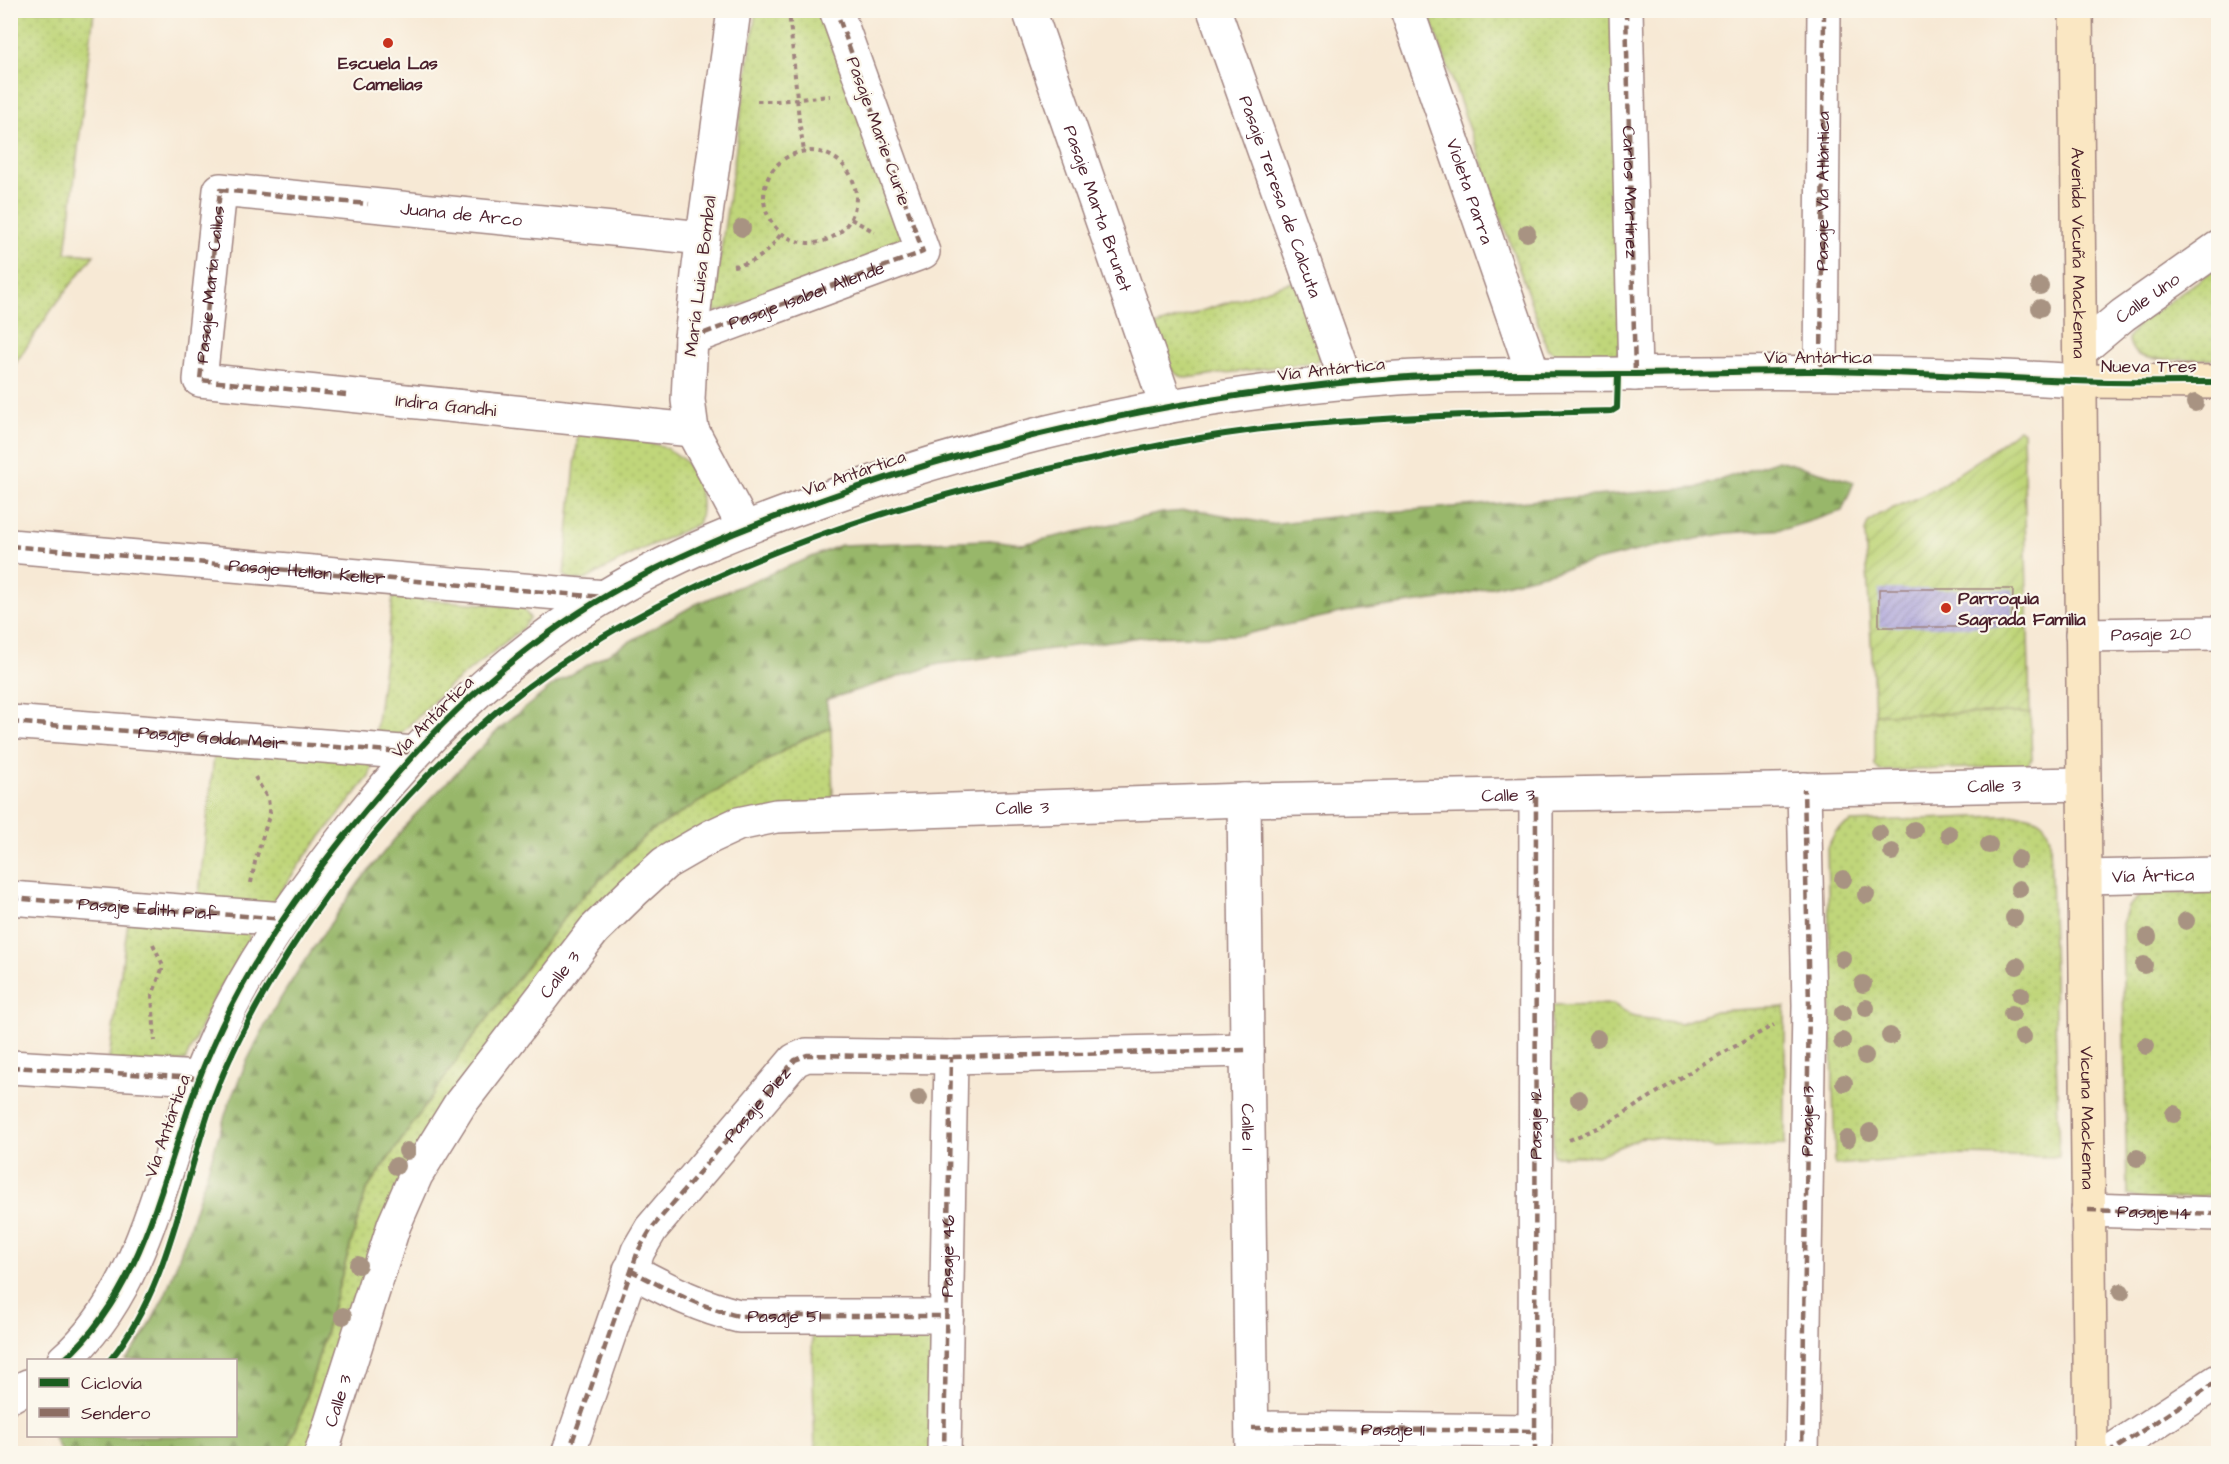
<svg xmlns="http://www.w3.org/2000/svg" width="2229" height="1464" font-family="'Architects Daughter',sans-serif">
  <style>
    .grass { fill: url(#grass-dots); stroke: #857a52; stroke-width: 1.5 }
    .forest { fill: url(#forest-firs); stroke: #716b4a; stroke-width: 1.5 }
    .garden { fill: url(#garden-furrows); stroke: #857a52; stroke-width: 1.5 }
    .building { fill: url(#building-hatch) }
    .lines { fill: none; stroke-linecap: round; stroke-linejoin: round }
    .street-casing { stroke: #a08480; stroke-width: 36 }
    .secondary-casing { stroke: #a08480; stroke-width: 36 }
    .path { stroke: #a08480; stroke-width: 4; stroke-dasharray: 4.5 4.5; stroke-linecap: butt }
    .street { stroke: #fff; stroke-width: 33 }
    .secondary { stroke: #fae7c3; stroke-width: 33 }
    .quiet { stroke: #8d6e63; stroke-width: 4.5; stroke-dasharray: 9 4.5; stroke-linecap: butt }
    .cycleway-casing { stroke: #fbf7ec; stroke-width: 10 }
    .cycleway { stroke: #1b5e20; stroke-width: 6 }
    .tree { fill: #a89382 }
    .poi-dot { fill: #c8321e; stroke: #fbf7ec; stroke-width: 2 }
    .labels { text-anchor: middle; stroke-width: 4.5; stroke-linejoin: round; paint-order: stroke }
    .poi-label { font-size: 18px; font-weight: bold; fill: #4a1f2b; stroke: #fbf7ec }
    .street-label { font-size: 18px; fill: #4a1f2b; stroke: #fbf7ec }
  </style>
  <defs>
    <pattern id="grass-dots" width="8" height="8" patternUnits="userSpaceOnUse" patternTransform="scale(1.5)"><rect width="8" height="8" fill="#c0d67a"/><path d="M2 2h.1M6 6h.1" fill="none" stroke="#a6b76a" stroke-width="1.8" stroke-linecap="round"/></pattern>
    <pattern id="forest-firs" width="22" height="20" patternUnits="userSpaceOnUse" patternTransform="scale(1.5)"><rect width="22" height="20" fill="#98b76a"/><path d="M5 1l3.5 6h-7zM16 11l3.5 6h-7z" fill="#7e9457"/></pattern>
    <pattern id="garden-furrows" width="10" height="10" patternUnits="userSpaceOnUse" patternTransform="scale(1.5)"><rect width="10" height="10" fill="#c0d67a"/><path d="M-1 1l2-2M0 10L10 0M9 11l2-2" fill="none" stroke="#a6b76a"/></pattern>
    <pattern id="building-hatch" width="6" height="6" patternUnits="userSpaceOnUse" patternTransform="scale(1.5)"><rect width="6" height="6" fill="#a8a0da"/><path d="M-1 1l2-2M0 6l6-6M5 7l2-2" fill="none" stroke="#8b82b1"/></pattern>
  </defs>
  <rect width="100%" height="100%" fill="#fbf7ec"/>
  <filter id="ink" filterUnits="userSpaceOnUse"><feTurbulence type="fractalNoise" baseFrequency=".0167" numOctaves="2"/><feDisplacementMap in="SourceGraphic" scale="12" xChannelSelector="R" yChannelSelector="G"/><feConvolveMatrix kernelMatrix="1 2 1 2 8 2 1 2 1" color-interpolation-filters="sRGB"/></filter>
  <filter id="wash" filterUnits="userSpaceOnUse"><feTurbulence type="fractalNoise" baseFrequency=".008" numOctaves="4" result="noise"/><feDisplacementMap in="SourceGraphic" scale="24" xChannelSelector="R" yChannelSelector="G"/><feGaussianBlur stdDeviation="1.35" result="paint"/><feColorMatrix in="noise" values="0 0 0 0 0 0 0 0 0 0 0 0 0 0 0 0 0 1.4 0 .05"/><feComposite in="paint" operator="in"/></filter>
  <g filter="url(#wash)">
    <rect width="100%" height="100%" fill="#f7e9d5"/>
    <g class="grass">
      <path d="M11,10L94,11L66,253L94,255L52,309L11,370Z"/>
      <path d="M756,11H825L913,246L714,313L713,305Z"/>
      <path d="M1428,11H1619L1627,343L1612,359L1561,358L1547,348Z"/>
      <path d="M2218,267V359C2200,359 2151,363 2137,354C2131,350 2130,344 2128,338L2138,324Z"/>
      <path d="M1300,279L1324,353L1316,362L1186,378C1162,371 1161,348 1155,326Z"/>
      <path d="M578,434C621,438 687,435 699,488C702,501 702,513 698,524L634,553L585,580H572L564,575Z"/>
      <path d="M393,597L522,607L530,618L523,628L446,689L395,739L375,737Z"/>
      <path d="M2030,713L2032,759L2026,766L1880,771L1875,766V714Z"/>
      <path d="M831,728L833,800L709,827L442,1116L310,1453L287,1454L304,1407L366,1191L468,1044L573,906L648,833L801,740Z"/>
      <path d="M215,747L368,759L372,767L369,777L304,858L274,901L269,905L198,903Z"/>
      <path d="M2023,815C2039,817 2048,824 2050,840L2059,1157L1961,1155L1835,1165L1827,848L1836,831L1851,822Z"/>
      <path d="M2144,892L2218,893V1194L2147,1201L2127,1195L2122,924L2128,907Z"/>
      <path d="M129,914L238,921L248,933L250,941L214,998L185,1061L108,1066Z"/>
      <path d="M1613,1004L1634,1017L1681,1023L1715,1011L1785,1007V1145L1714,1148L1681,1140L1643,1137L1597,1156H1553L1551,1005Z"/>
      <path d="M910,1324L936,1335L931,1453H815L812,1336L870,1331Z"/>
    </g>
    <path class="forest" d="M1778,460L1854,482L1842,511L1785,529L1727,533L1649,548L1448,598L1345,612L1241,635L1140,637L939,664L826,700L831,728L801,740L648,833L573,906L468,1044L366,1191L304,1407L287,1453H62L53,1436H236V1360H126L144,1336L166,1293L188,1232L228,1106L246,1063L272,1012L303,963L360,881L412,818L501,727L556,683L696,604L841,545L990,540L1023,544L1162,513L1197,510L1270,524L1349,515L1696,488Z"/>
    <path class="garden" d="M2019,429L2023,432L2030,713L1875,714L1865,532L1868,523L1878,515L1932,491L1986,455Z"/>
    <g id="blocks">
      <path class="building" d="M1879,589H2013L2012,627H1879Z"/>
    </g>
  </g>
  <g filter="url(#ink)">
    <use href="#blocks" fill-opacity="0" stroke="#a08480" stroke-width="1.5"/>
    <g class="lines">
      <defs>
        <g id="street">
          <path d="M734,10L699,266L691,338L688,400L692,430L745,529"/>
          <path id="s1" d="M1029,10L1167,407"/>
          <path id="s2" d="M1214,10L1347,383"/>
          <path id="s3" d="M1407,10L1533,373"/>
          <path d="M1626,10L1635,374"/>
          <path id="s4" d="M691,338L923,252L836,10"/>
          <path id="s5" d="M2080,351L2123,315L2218,248"/>
          <path d="M1821,371L1824,10"/>
          <path id="s6" d="M692,430L200,380L220,190L703,238"/>
          <path d="M10,546L605,597"/>
          <path id="s7" d="M2082,635L2218,633"/>
          <path d="M10,722L415,753"/>
          <path id="s8" d="M1244,800L1252,1454"/>
          <path id="s9" d="M2085,877L2218,874"/>
          <path d="M10,898L284,919"/>
          <path d="M10,1067L199,1078"/>
          <path d="M2088,1210L2218,1214"/>
          <path d="M630,1270C668,1290 697,1306 739,1316H947"/>
          <path d="M64,1360C122,1309 144,1239 168,1167C180,1128 194,1088 210,1051C244,971 296,899 349,831C418,743 497,664 593,604C669,555 756,523 841,493C1020,430 1209,391 1398,378C1472,373 1547,375 1621,374C1774,371 1927,371 2080,381"/>
          <path d="M10,1396L28,1386"/>
          <path id="s10" d="M1252,1428L1535,1431"/>
          <path id="s11" d="M321,1454L394,1225L416,1175L460,1104L594,930L635,890L665,863L710,837L738,824L776,816L1244,800L2084,784"/>
          <path d="M568,1454L638,1251L651,1229L795,1060L807,1055L951,1057L1247,1050"/>
          <path id="s12" d="M944,1454L951,1057"/>
          <path id="s13" d="M1535,1454L1536,794"/>
          <path id="s14" d="M1802,1454L1809,1005L1804,789"/>
          <path d="M2107,1454L2218,1381"/>
        </g>
        <g id="secondary">
          <path id="s15" d="M2076,10L2091,1454"/>
          <path d="M2080,381L2218,382"/>
        </g>
      </defs>
      <use href="#street" class="street-casing"/>
      <use href="#secondary" class="secondary-casing"/>
      <g class="path">
        <path d="M789,10L799,120L804,151"/>
        <path d="M757,101H777L830,96"/>
        <circle cx="810" cy="197" r="46"/>
        <path d="M851,219L875,232"/>
        <path d="M733,266C757,263 767,253 781,234"/>
        <path d="M251,883L255,862L270,813L268,799L255,777"/>
        <path d="M153,944L162,963V969L152,996L155,1041"/>
        <path d="M1569,1140L1607,1124L1701,1065L1774,1025"/>
      </g>
      <use href="#street" class="street"/>
      <use href="#secondary" class="secondary"/>
      <g class="quiet">
        <path id="s16" d="M1626,10L1635,374"/>
        <path d="M691,338L923,252L836,10"/>
        <path id="s17" d="M1821,371L1824,10"/>
        <path id="s18" d="M346,395L200,380L220,190L368,204"/>
        <path id="s19" d="M10,546L602,597"/>
        <path id="s20" d="M10,722L415,753"/>
        <path id="s21" d="M10,898L284,919"/>
        <path d="M10,1067L199,1078"/>
        <path id="s22" d="M2088,1210L2218,1214"/>
        <path id="s23" d="M630,1270C668,1290 697,1306 739,1316H947"/>
        <path d="M1252,1428L1535,1431"/>
        <path id="s24" d="M568,1454L638,1251L651,1229L795,1060L807,1055L951,1057L1247,1050"/>
        <path d="M944,1454L951,1057"/>
        <path d="M1535,1454L1536,794"/>
        <path d="M1802,1454L1809,1005L1804,789"/>
        <path d="M2107,1454L2218,1381"/>
      </g>
      <defs>
        <g id="cycleway">
          <path d="M64,1360C154,1280 165,1150 213,1045C257,945 325,856 396,775C461,699 539,632 627,584C696,546 770,518 844,492C1021,430 1207,393 1394,378C1468,372 1542,375 1616,374C1686,374 1756,370 1826,371C1909,373 1992,377 2074,381C2122,383 2171,382 2218,382"/>
          <path d="M110,1360C168,1289 181,1193 210,1108C229,1053 258,1001 289,952C358,843 448,741 554,668C697,570 864,513 1031,473C1110,455 1190,437 1271,428C1384,416 1498,414 1612,411L1617,408L1618,374"/>
        </g>
      </defs>
      <use href="#cycleway" class="cycleway-casing"/>
      <use href="#cycleway" class="cycleway"/>
    </g>
    <g class="tree">
      <circle cx="742" cy="228" r="9"/>
      <circle cx="1527" cy="233" r="9"/>
      <circle cx="2040" cy="286" r="9"/>
      <circle cx="2040" cy="308" r="9"/>
      <circle cx="2195" cy="403" r="9"/>
      <circle cx="1914" cy="830" r="9"/>
      <circle cx="1879" cy="833" r="9"/>
      <circle cx="1949" cy="834" r="9"/>
      <circle cx="1989" cy="845" r="9"/>
      <circle cx="1892" cy="852" r="9"/>
      <circle cx="2018" cy="859" r="9"/>
      <circle cx="1843" cy="879" r="9"/>
      <circle cx="2019" cy="889" r="9"/>
      <circle cx="1866" cy="895" r="9"/>
      <circle cx="2014" cy="918" r="9"/>
      <circle cx="2186" cy="921" r="9"/>
      <circle cx="2148" cy="937" r="9"/>
      <circle cx="1843" cy="959" r="9"/>
      <circle cx="2144" cy="965" r="9"/>
      <circle cx="2017" cy="966" r="9"/>
      <circle cx="1863" cy="984" r="9"/>
      <circle cx="2021" cy="995" r="9"/>
      <circle cx="1866" cy="1008" r="9"/>
      <circle cx="1843" cy="1013" r="9"/>
      <circle cx="2012" cy="1014" r="9"/>
      <circle cx="1890" cy="1036" r="9"/>
      <circle cx="2023" cy="1037" r="9"/>
      <circle cx="1597" cy="1038" r="9"/>
      <circle cx="1842" cy="1041" r="9"/>
      <circle cx="2146" cy="1046" r="9"/>
      <circle cx="1865" cy="1056" r="9"/>
      <circle cx="1844" cy="1083" r="9"/>
      <circle cx="919" cy="1098" r="9"/>
      <circle cx="1579" cy="1099" r="9"/>
      <circle cx="2174" cy="1114" r="9"/>
      <circle cx="1870" cy="1132" r="9"/>
      <circle cx="1847" cy="1139" r="9"/>
      <circle cx="407" cy="1151" r="9"/>
      <circle cx="2137" cy="1158" r="9"/>
      <circle cx="396" cy="1166" r="9"/>
      <circle cx="358" cy="1265" r="9"/>
      <circle cx="2121" cy="1292" r="9"/>
      <circle cx="343" cy="1316" r="9"/>
    </g>
  </g>
  <g class="poi-dot">
    <circle cx="388" cy="43" r="6"/>
    <circle cx="1946" cy="608" r="6"/>
  </g>
  <g class="labels">
    <g class="poi-label">
      <text x="388" y="69">Escuela Las<tspan x="388" dy="21">Camelias</tspan></text>
      <text x="1958" y="604" text-anchor="start">Parroquia<tspan x="1958" dy="21">Sagrada Familia</tspan></text>
    </g>
    <g class="street-label">
      <text transform="translate(879 131) rotate(70)" y="6">Pasaje Marie Curie</text>
      <text dy="6" stroke="none"><textPath href="#s17" startOffset="180">Pasaje Via Atlántica</textPath></text>
      <text dy="6" stroke="none"><textPath href="#s3" startOffset="192">Violeta Parra</textPath></text>
      <text dy="6" stroke="none"><textPath href="#s16" startOffset="182">Carlos Martínez</textPath></text>
      <text dy="6" stroke="none"><textPath href="#s2" startOffset="198">Pasaje Teresa de Calcuta</textPath></text>
      <text dy="6" stroke="none"><textPath href="#s1" startOffset="210">Pasaje Marta Brunet</textPath></text>
      <text dy="6" stroke="none"><textPath href="#s6" startOffset="928">Juana de Arco</textPath></text>
      <text dy="6" stroke="none"><textPath href="#s15" startOffset="243">Avenida Vicuña Mackenna</textPath></text>
      <text transform="translate(700 276) rotate(-83)" y="6">María Luisa Bombal</text>
      <text dy="6" stroke="none"><textPath href="#s18" startOffset="243">Pasaje María Callas</textPath></text>
      <text dy="6" stroke="none"><textPath href="#s4" startOffset="123">Pasaje Isabel Allende</textPath></text>
      <text dy="6" stroke="none"><textPath href="#s5" startOffset="86">Calle Uno</textPath></text>
      <text x="1818" y="363">Vía Antártica</text>
      <text x="2149" y="372">Nueva Tres</text>
      <text transform="translate(1331 369) rotate(-6)" y="6">Vía Antártica</text>
      <text transform="translate(446 405) rotate(6)" y="6">Indira Gandhi</text>
      <text transform="translate(854 473) rotate(-19)" y="6">Vía Antártica</text>
      <text dy="6" stroke="none"><textPath href="#s19" startOffset="298">Pasaje Hellen Keller</textPath></text>
      <text dy="6" stroke="none"><textPath href="#s7" startOffset="69">Pasaje 20</textPath></text>
      <text transform="translate(432 717) rotate(-45)" y="6">Vía Antártica</text>
      <text dy="6" stroke="none"><textPath href="#s20" startOffset="202">Pasaje Golda Meir</textPath></text>
      <text dy="6" stroke="none"><textPath href="#s11" startOffset="2036">Calle 3</textPath></text>
      <text dy="6" stroke="none"><textPath href="#s11" startOffset="1550">Calle 3</textPath></text>
      <text dy="6" stroke="none"><textPath href="#s11" startOffset="1064">Calle 3</textPath></text>
      <text dy="6" stroke="none"><textPath href="#s9" startOffset="68">Vía Ártica</textPath></text>
      <text dy="6" stroke="none"><textPath href="#s21" startOffset="138">Pasaje Edith Piaf</textPath></text>
      <text dy="6" stroke="none"><textPath href="#s11" startOffset="542">Calle 3</textPath></text>
      <text dy="6" stroke="none"><textPath href="#s24" startOffset="404">Pasaje Diez</textPath></text>
      <text dy="6" stroke="none"><textPath href="#s15" startOffset="1108">Vicuna Mackenna</textPath></text>
      <text dy="6" stroke="none"><textPath href="#s14" startOffset="333">Pasaje 13</textPath></text>
      <text dy="6" stroke="none"><textPath href="#s13" startOffset="330">Pasaje 12</textPath></text>
      <text transform="translate(167 1126) rotate(-71)" y="6">Vía Antártica</text>
      <text dy="6" stroke="none"><textPath href="#s8" startOffset="327">Calle 1</textPath></text>
      <text dy="6" stroke="none"><textPath href="#s22" startOffset="66">Pasaje 14</textPath></text>
      <text dy="6" stroke="none"><textPath href="#s12" startOffset="198">Pasaje 46</textPath></text>
      <text dy="6" stroke="none"><textPath href="#s23" startOffset="164">Pasaje 51</textPath></text>
      <text dy="6" stroke="none"><textPath href="#s11" startOffset="56">Calle 3</textPath></text>
      <text dy="6" stroke="none"><textPath href="#s10" startOffset="141">Pasaje 11</textPath></text>
    </g>
  </g>
  <rect width="2229" height="1464" fill="none" stroke="#fbf7ec" stroke-width="36"/>
  <rect x="27" y="1359" width="210" height="78" fill="#fbf7ec" stroke="#b4a19f" stroke-width="1.5"/>
  <rect x="39" y="1378" width="30" height="9" fill="#1b5e20" stroke="#b4a19f" stroke-width="1.5"/>
  <text x="81" y="1389" font-size="18" fill="#4a1f2b">Ciclovía</text>
  <rect x="39" y="1408" width="30" height="9" fill="#8d6e63" stroke="#b4a19f" stroke-width="1.5"/>
  <text x="81" y="1419" font-size="18" fill="#4a1f2b">Sendero</text>
</svg>
